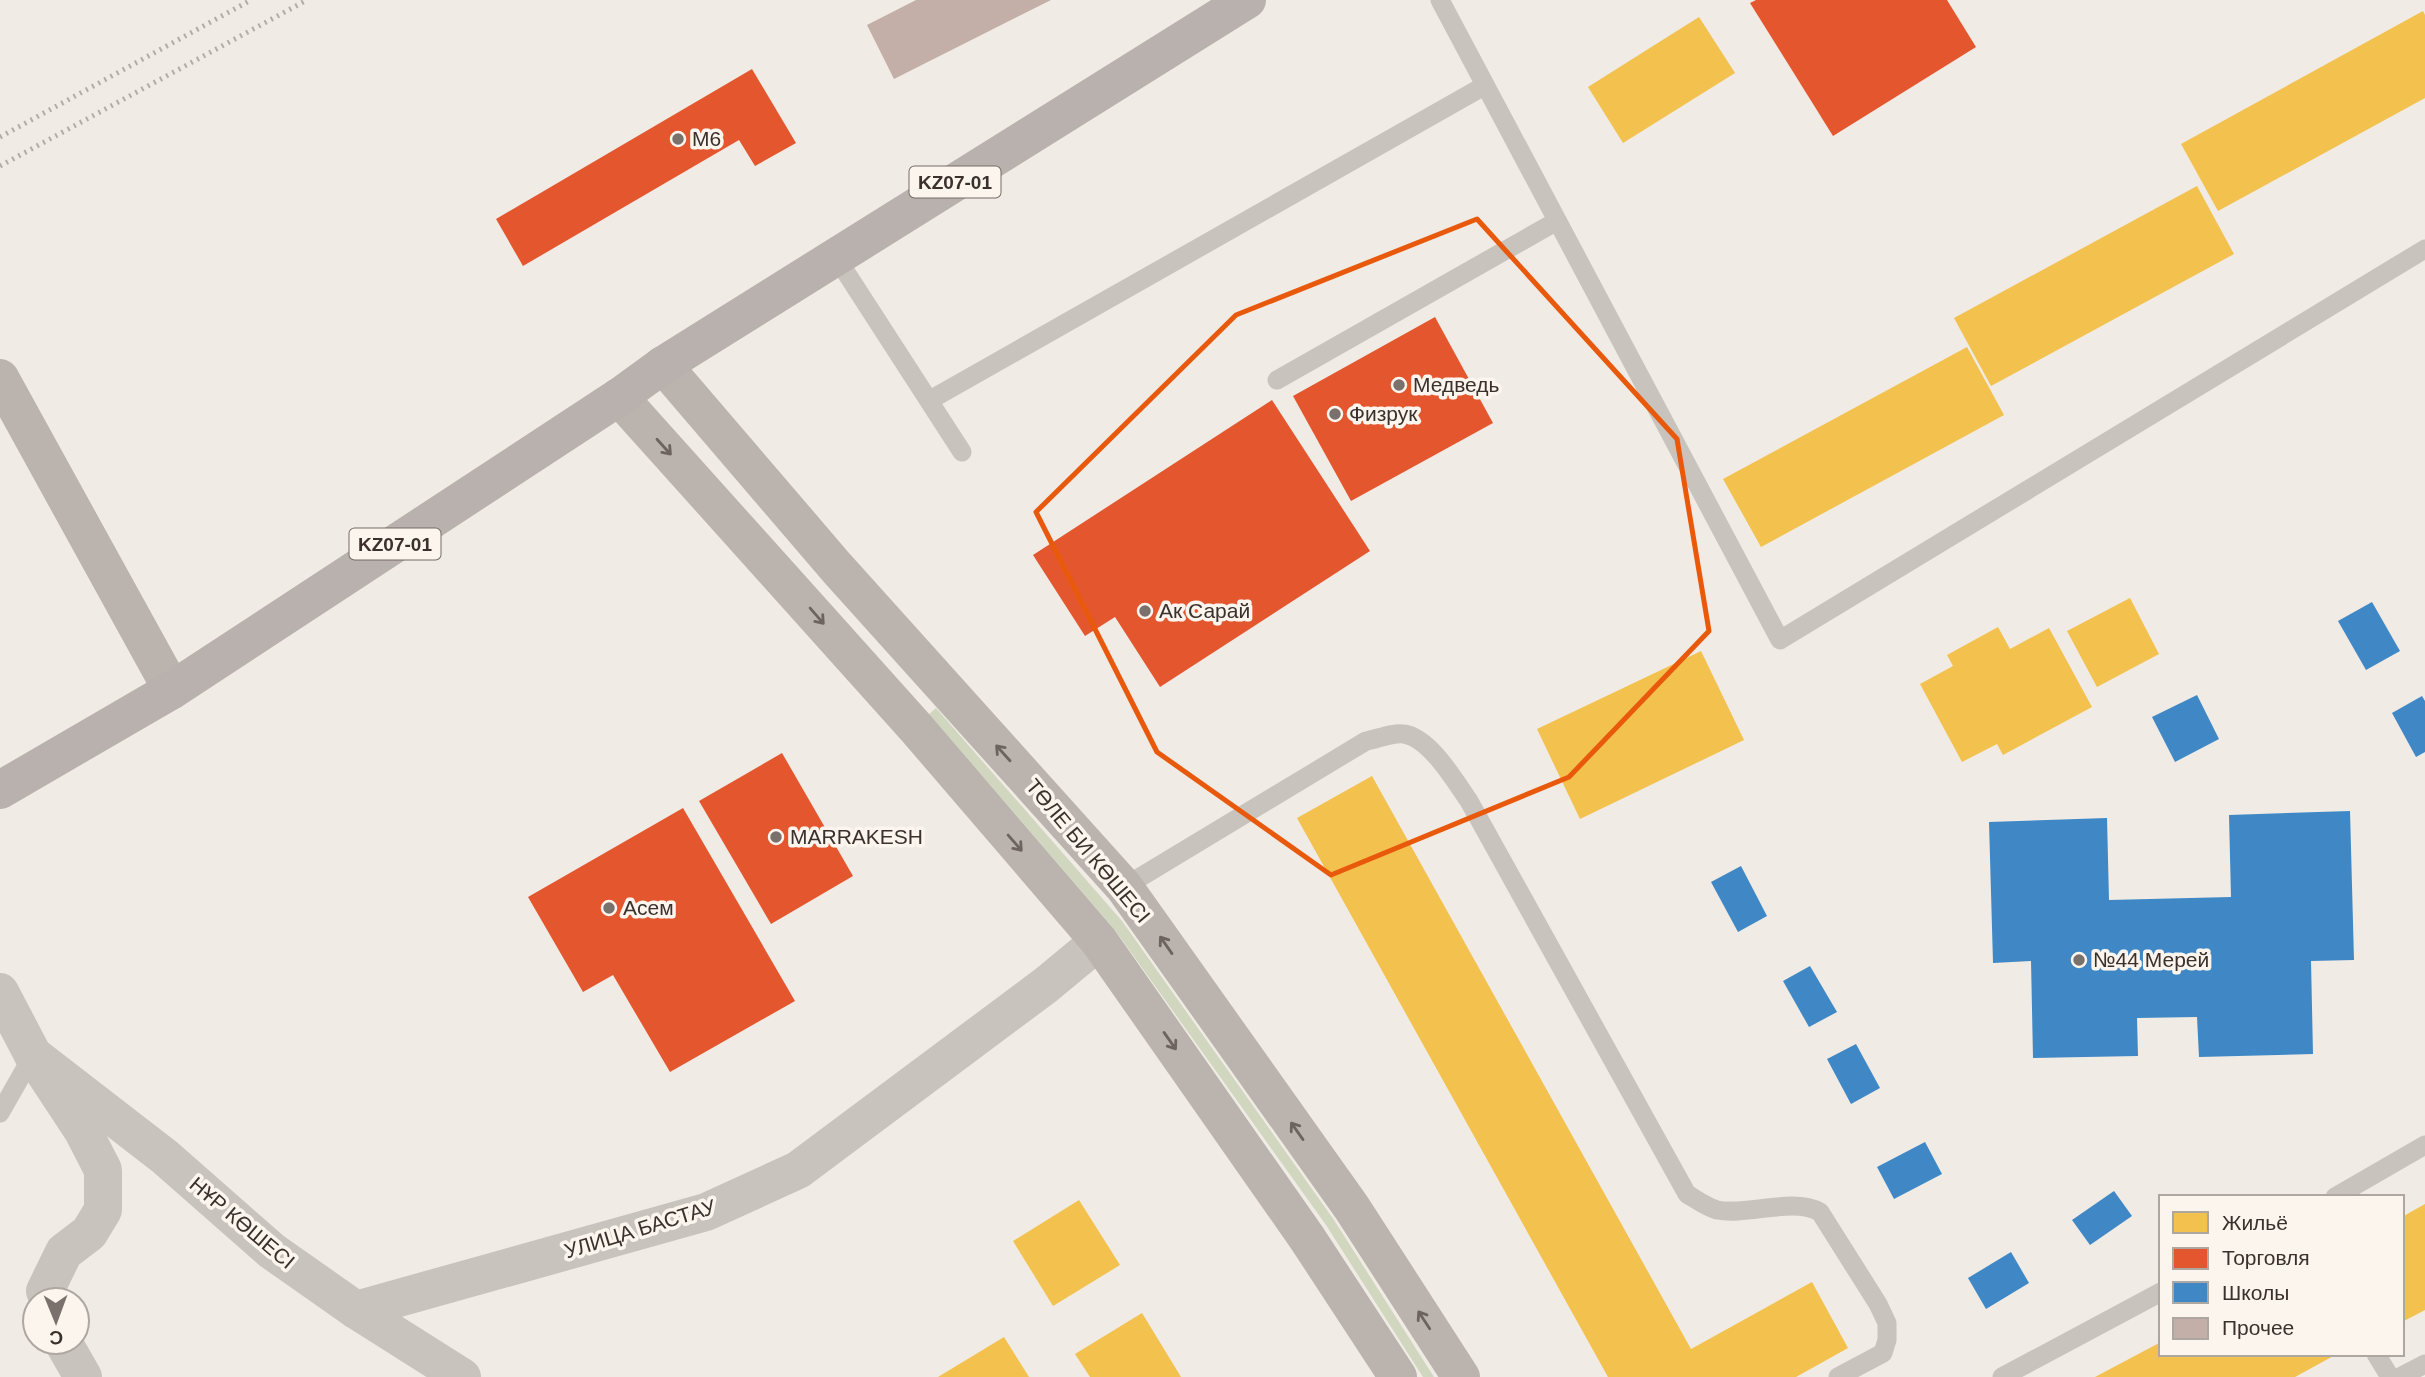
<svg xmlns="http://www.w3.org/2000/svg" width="2425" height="1377" font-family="Arial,sans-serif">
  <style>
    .green { fill: #d1d6bf }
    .homes { fill: #f2c14e }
    .shops { fill: #e4572e }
    .schools { fill: #3f88c5 }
    .building { fill: #c3afa7 }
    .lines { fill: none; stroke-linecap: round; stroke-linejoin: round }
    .service { stroke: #c9c3be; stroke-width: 19 }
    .minor { stroke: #c9c3be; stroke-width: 38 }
    .secondary { stroke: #bab3ae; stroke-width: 38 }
    .primary { stroke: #b8b1ad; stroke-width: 38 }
    .rail { stroke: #b1aca8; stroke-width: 5; stroke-dasharray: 2 5; stroke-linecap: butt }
    .oneway { stroke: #6e645f }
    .marked { fill: none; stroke: #e8590c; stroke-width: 5; stroke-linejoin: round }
    .poi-dot { fill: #7a716c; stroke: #fbf5ee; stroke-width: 2.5 }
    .labels { text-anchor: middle; stroke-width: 7; stroke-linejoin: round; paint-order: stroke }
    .shield { fill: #fbf5ee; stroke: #756b66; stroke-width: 2 }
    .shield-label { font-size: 19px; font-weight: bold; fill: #3b302b }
    .poi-label { font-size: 21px; fill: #3b302b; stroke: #fbf5ee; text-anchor: start }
    .street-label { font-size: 21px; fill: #3b302b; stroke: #fbf5ee }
  </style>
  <rect width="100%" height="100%" fill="#f0ebe5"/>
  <path class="green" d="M936,708L1122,921L1334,1220L1434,1377H1423L1326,1225L1115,930L929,714Z"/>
  <g class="homes">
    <path d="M2423,11L2425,15V98L2218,211L2181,144Z"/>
    <path d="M1699,17L1735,73L1623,143L1588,87Z"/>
    <path d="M2197,186L2234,254L1991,386L1954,318Z"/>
    <path d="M1967,347L2004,415L1761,547L1723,479Z"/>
    <path d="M2130,598L2159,654L2097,687L2067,631Z"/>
    <path d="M1998,627L2010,649L2049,628L2092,707L2003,755L1997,744L1962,762L1920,684L1953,666L1947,655Z"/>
    <path d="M1701,651L1744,740L1580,819L1537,729Z"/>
    <path d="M1372,776L1691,1349L1812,1282L1848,1348L1796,1377H1608L1297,818Z"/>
    <path d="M1079,1200L1120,1265L1053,1306L1013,1241Z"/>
    <path d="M2425,1204V1310L2402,1322V1217Z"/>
    <path d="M1142,1313L1181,1377H1090L1075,1354Z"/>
    <path d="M1004,1337L1029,1377H938Z"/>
    <path d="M2161,1342V1354H2337L2295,1377H2095Z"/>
  </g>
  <g class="shops">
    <path d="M1756,0H1947L1976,47L1833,136L1750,3Z"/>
    <path d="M752,69L796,143L755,166L739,140L523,266L496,219Z"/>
    <path d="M1435,317L1493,423L1351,501L1293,396Z"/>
    <path d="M1272,400L1370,551L1160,687L1115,617L1085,636L1033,555Z"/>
    <path d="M782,753L853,876L771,924L699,801Z"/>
    <path d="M683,808L795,1001L670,1072L613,975L583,992L528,897Z"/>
  </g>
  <g class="schools">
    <path d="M2372,602L2400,651L2366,670L2338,621Z"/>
    <path d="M2197,695L2219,739L2175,762L2152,717Z"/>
    <path d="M2422,696L2425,701V752L2416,757L2392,713Z"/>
    <path d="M2350,811L2354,960L2311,961L2313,1054L2199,1057L2197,1017L2137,1018L2138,1056L2033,1058L2031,961L1993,963L1989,822L2107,818L2109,900L2231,897L2229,815Z"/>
    <path d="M1741,866L1767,916L1738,932L1711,882Z"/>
    <path d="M1810,966L1837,1012L1809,1027L1783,981Z"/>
    <path d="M1856,1044L1880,1088L1851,1104L1827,1059Z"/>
    <path d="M1925,1142L1942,1174L1894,1199L1877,1167Z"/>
    <path d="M2114,1191L2132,1216L2090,1245L2072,1220Z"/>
    <path d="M2011,1252L2029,1283L1986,1309L1968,1278Z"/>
  </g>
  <path class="building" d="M916,0H1051L894,79L867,25Z"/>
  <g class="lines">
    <g class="service">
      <path d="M1440,0L1780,640L2425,249"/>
      <path d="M836,257L962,452"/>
      <path d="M1277,380L1557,221"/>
      <path d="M930,400L1484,86"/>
      <path d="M1124,887L1366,741C1377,739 1394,732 1404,734C1430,738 1455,781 1469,801L1687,1194C1697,1200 1706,1207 1717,1210C1748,1216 1792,1197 1820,1212L1878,1304L1887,1323V1340L1883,1353L1838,1377"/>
      <path d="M0,1113L33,1055"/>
      <path d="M2335,1197L2425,1145"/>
      <path d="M2376,1354L2390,1377"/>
      <path d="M2002,1377L2161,1292"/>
      <path d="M2400,1377L2425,1364"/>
    </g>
    <g class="minor">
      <path d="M0,992L33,1055L83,1131L103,1170V1210L89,1233L64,1252L45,1291L48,1300"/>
      <path d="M33,1055L165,1157L272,1251L356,1310L462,1377"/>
      <path d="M356,1310L706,1212L798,1170L1046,985L1099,941"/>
      <path d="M63,1342L83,1377"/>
    </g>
    <g class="secondary">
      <path d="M663,365L836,567L1124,887L1352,1208L1461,1377"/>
      <path d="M0,378L172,690"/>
      <path d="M619,397L917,729L1099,941L1307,1238L1398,1377"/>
    </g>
    <path class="primary" d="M0,790L172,690L619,397L663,365L1247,0"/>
    <g class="rail">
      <path d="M0,137L251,0"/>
      <path d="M0,166L307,0"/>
    </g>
  </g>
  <defs><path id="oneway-shaft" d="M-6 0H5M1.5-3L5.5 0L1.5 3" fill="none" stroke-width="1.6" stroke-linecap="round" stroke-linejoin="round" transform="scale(1.75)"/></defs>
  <g class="oneway">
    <use href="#oneway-shaft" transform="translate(664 447) rotate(48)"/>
    <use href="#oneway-shaft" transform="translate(817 616) rotate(49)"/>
    <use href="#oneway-shaft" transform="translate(1003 753) rotate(-132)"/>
    <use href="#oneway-shaft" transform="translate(1015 843) rotate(49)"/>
    <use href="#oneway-shaft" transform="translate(1166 945) rotate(-125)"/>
    <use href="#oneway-shaft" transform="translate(1170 1041) rotate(55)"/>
    <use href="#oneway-shaft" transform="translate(1297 1131) rotate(-125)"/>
    <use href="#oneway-shaft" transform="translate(1424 1320) rotate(-123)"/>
  </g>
  <path class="marked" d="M1477,219L1677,439L1709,631L1569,777L1331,875L1157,752L1036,512L1236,315Z"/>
  <g class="poi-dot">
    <circle cx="678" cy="139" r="7"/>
    <circle cx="1399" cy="385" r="7"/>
    <circle cx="1335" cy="414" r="7"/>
    <circle cx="1145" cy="611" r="7"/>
    <circle cx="776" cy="837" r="7"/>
    <circle cx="609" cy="908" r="7"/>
    <circle cx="2079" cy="960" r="7"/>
  </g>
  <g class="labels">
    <g class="shield">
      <rect x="909.5" y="166.5" width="91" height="31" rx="5"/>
      <rect x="349.5" y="528.5" width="91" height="31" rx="5"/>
    </g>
    <g class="shield-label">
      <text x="955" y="189">KZ07-01</text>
      <text x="395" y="551">KZ07-01</text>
    </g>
    <g class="poi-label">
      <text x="692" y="146">М6</text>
      <text x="1413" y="392">Медведь</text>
      <text x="1349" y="421">Физрук</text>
      <text x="1159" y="618">Ак Сарай</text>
      <text x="790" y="844">MARRAKESH</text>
      <text x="623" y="915">Асем</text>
      <text x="2093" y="967">№44 Мерей</text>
    </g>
    <g class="street-label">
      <text transform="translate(1088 851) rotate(50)" y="7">ТӨЛЕ БИ КӨШЕСІ</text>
      <text transform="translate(242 1223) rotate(40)" y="7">НҰР КӨШЕСІ</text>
      <text transform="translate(640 1229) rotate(-17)" y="7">УЛИЦА БАСТАУ</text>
    </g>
  </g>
  <rect x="2159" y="1195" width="245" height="161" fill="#fbf5ee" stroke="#aea6a0" stroke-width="2"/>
  <rect x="2173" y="1212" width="35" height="21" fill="#f2c14e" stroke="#aea6a0" stroke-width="2"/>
  <text x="2222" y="1230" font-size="21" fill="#3b302b">Жильё</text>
  <rect x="2173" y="1248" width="35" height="21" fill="#e4572e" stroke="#aea6a0" stroke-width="2"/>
  <text x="2222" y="1265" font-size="21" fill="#3b302b">Торговля</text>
  <rect x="2173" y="1282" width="35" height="21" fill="#3f88c5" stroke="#aea6a0" stroke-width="2"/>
  <text x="2222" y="1300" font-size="21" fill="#3b302b">Школы</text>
  <rect x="2173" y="1318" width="35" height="21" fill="#c3afa7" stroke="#aea6a0" stroke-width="2"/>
  <text x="2222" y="1335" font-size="21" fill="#3b302b">Прочее</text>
  <g transform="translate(56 1321) rotate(179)"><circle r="33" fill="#fbf5ee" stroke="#aea6a0" stroke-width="2"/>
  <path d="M0-5L12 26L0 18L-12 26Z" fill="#7a716c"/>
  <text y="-10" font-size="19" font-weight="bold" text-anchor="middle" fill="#3b302b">С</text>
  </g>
</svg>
